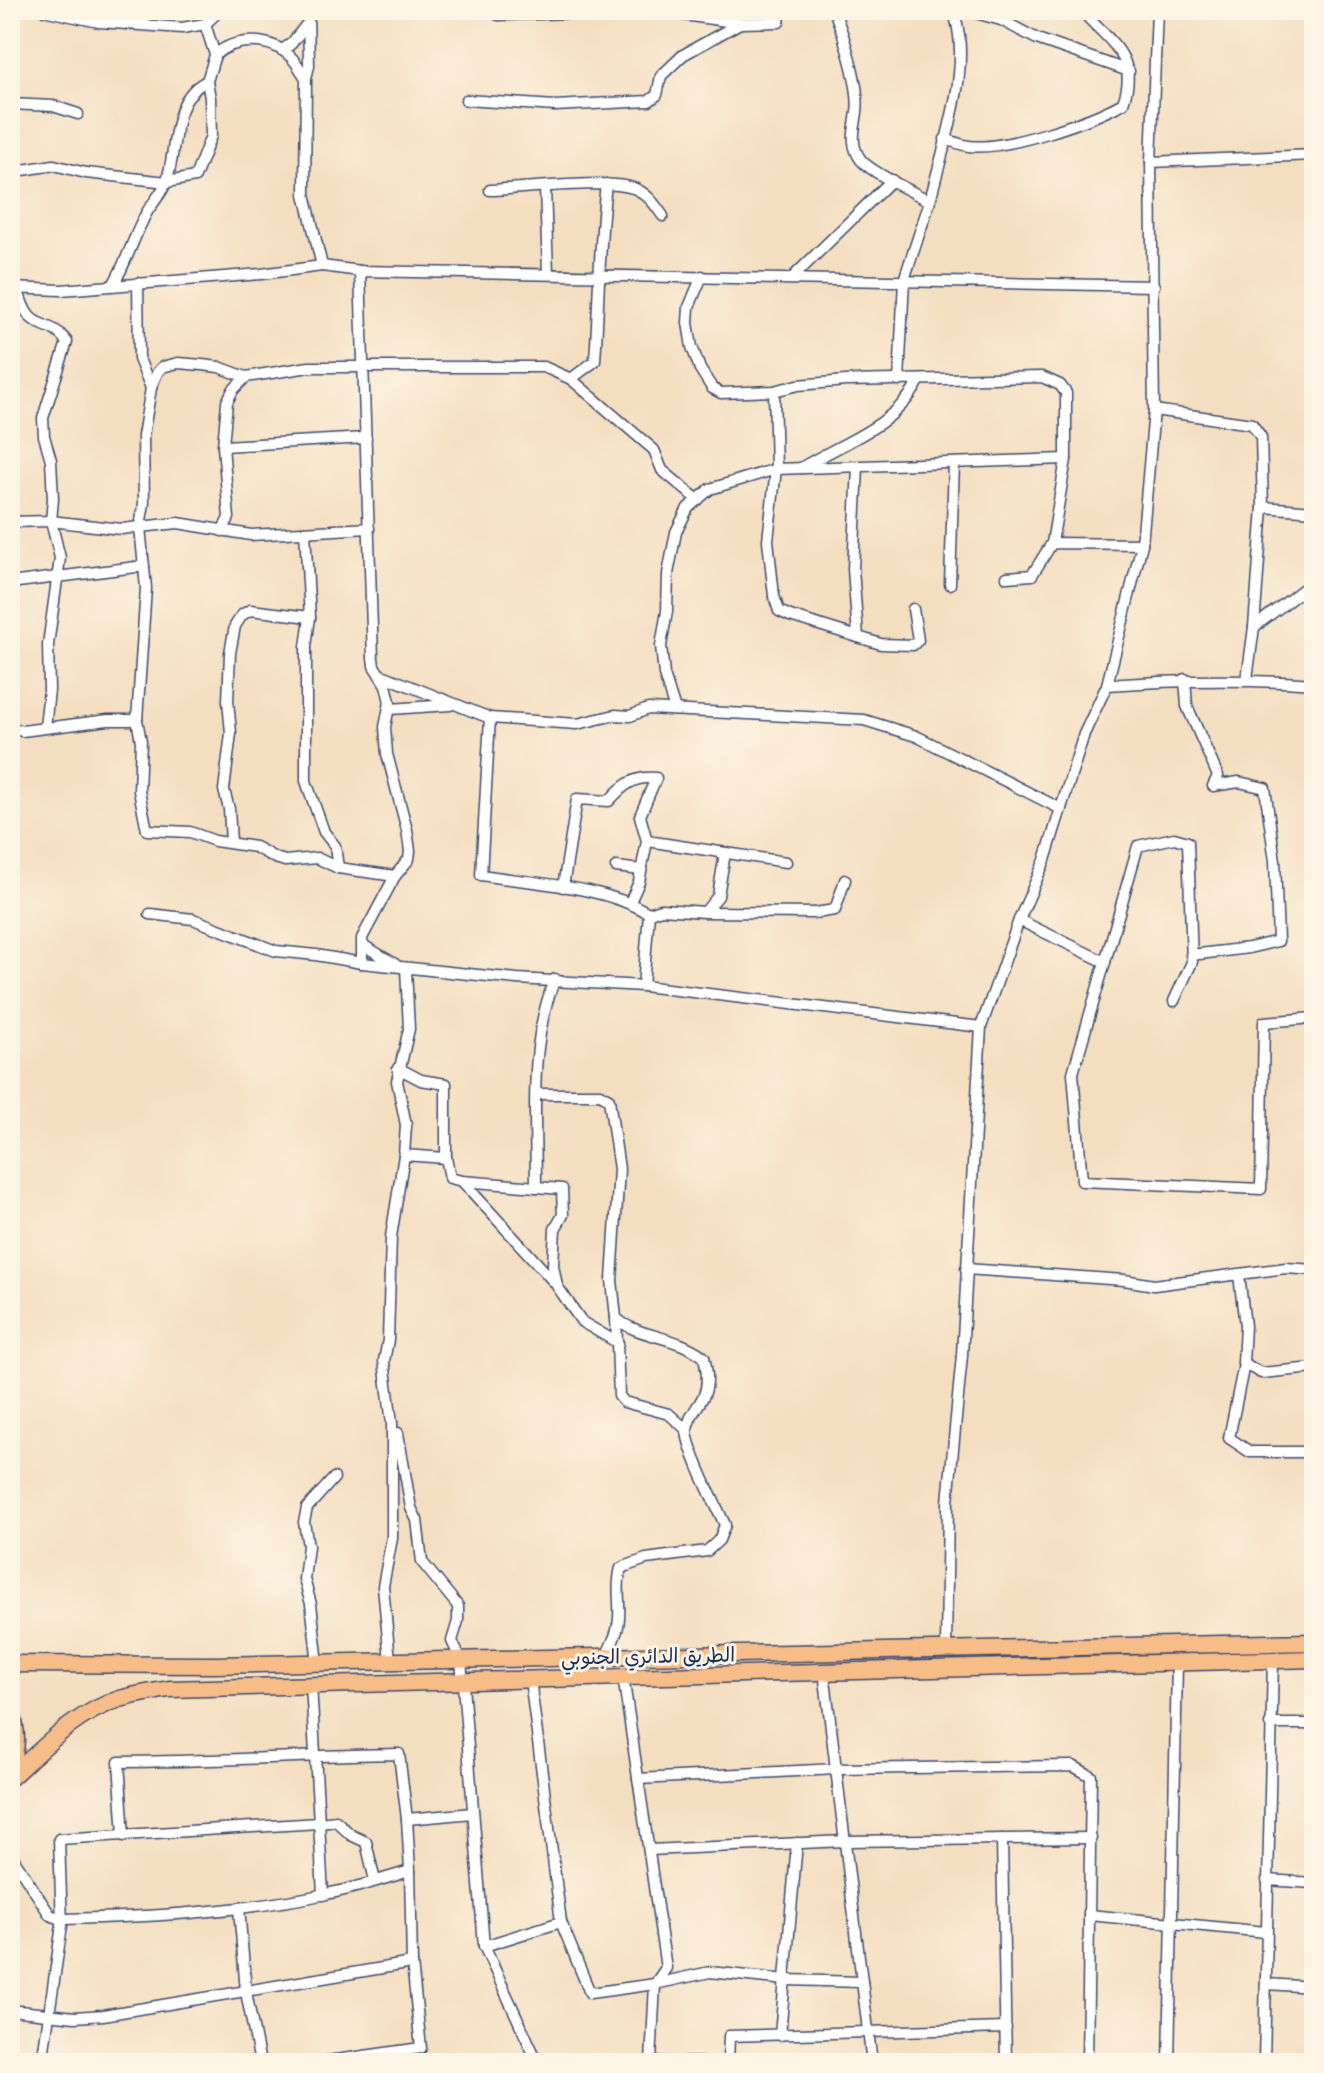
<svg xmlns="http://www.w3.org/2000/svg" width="1324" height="2073" font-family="Pangolin,'Playpen Sans Arabic',sans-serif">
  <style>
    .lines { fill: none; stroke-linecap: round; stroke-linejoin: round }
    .minor-casing { stroke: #3c496d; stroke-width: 13 }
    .primary-casing { stroke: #3c496d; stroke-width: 19 }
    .minor { stroke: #fff; stroke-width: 10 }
    .primary { stroke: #f7bd88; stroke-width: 16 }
    .labels { text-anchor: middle; stroke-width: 6; stroke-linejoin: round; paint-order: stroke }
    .street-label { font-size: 20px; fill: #1b2f5e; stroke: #fcf5e5 }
  </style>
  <rect width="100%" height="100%" fill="#fcf5e5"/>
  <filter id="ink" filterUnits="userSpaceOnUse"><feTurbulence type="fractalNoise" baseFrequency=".0125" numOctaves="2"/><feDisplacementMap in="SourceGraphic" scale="16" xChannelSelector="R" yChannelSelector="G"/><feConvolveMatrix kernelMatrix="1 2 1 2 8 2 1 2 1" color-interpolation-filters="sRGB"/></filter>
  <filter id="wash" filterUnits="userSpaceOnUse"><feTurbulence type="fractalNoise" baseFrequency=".006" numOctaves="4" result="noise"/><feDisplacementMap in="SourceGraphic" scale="32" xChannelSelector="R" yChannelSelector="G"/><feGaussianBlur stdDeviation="1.8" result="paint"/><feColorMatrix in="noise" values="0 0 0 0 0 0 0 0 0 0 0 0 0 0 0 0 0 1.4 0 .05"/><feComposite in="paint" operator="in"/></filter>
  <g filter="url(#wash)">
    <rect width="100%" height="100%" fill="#f4dec0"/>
  </g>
  <g filter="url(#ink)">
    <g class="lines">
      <defs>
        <g id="minor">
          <path d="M43,10L99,22L182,28L205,24L220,10"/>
          <path d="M308,10L309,66L306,78L305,194L322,266L360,271L1154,286"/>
          <path d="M834,10C843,33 861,88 857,112C855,129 849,144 861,160C872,173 913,192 930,201C943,145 974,66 953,10"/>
          <path d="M965,10L1001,20L1037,39L1129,71"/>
          <path d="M10,11L16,10"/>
          <path d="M498,15L656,11L740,23L779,22L781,10"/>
          <path d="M282,50L291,44L306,25"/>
          <path d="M215,55C236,37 270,37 291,57C297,63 301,71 306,78"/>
          <path d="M466,100L555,106L649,101L657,95L661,76L683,55L740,23"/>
          <path d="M10,104L53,106L78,114"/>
          <path d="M945,139C952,141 961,145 969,146C1004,151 1091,121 1123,103C1140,56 1109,42 1081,10"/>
          <path d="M1151,162L1314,155"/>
          <path d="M10,172L54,165L86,173L167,182L195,177L211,136L210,98L207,81L215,55L205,24"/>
          <path d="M545,188L548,273"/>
          <path d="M490,190C521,189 611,178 636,189C649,195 655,205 663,216"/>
          <path d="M360,271L373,658L374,666L386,685L390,702L385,727L387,754L407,830L410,851L409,859L395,876L362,938V963"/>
          <path d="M702,276L689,307L688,323L692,347L700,369L712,388L721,393L774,391L798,385L846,381L1042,377L1060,385L1066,393V459L1052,543"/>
          <path d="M792,278L892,180"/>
          <path d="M138,283L139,359L151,388"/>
          <path d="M113,285C127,262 134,235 147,212C153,202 164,191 167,180C177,149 171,97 207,81"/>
          <path d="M10,288L61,290L261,274L322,266"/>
          <path d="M18,289C29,337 48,315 67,342L43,418L44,436L51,460L53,499L51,521L60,558L48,645L49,690L45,727"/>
          <path d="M571,379L595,361C599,302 599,243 606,184"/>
          <path d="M899,381L904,280L930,201"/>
          <path d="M774,391L776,469L768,540L774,596L779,611L790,616L858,637"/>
          <path d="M1154,410L1252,424L1261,437L1263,507L1314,511"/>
          <path d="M223,446L366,438"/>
          <path d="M858,467L853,569L858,637L881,644L913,645L918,640L913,609"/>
          <path d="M801,468C843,442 896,426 919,381"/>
          <path d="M10,522L51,521L121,529L178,523L251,535L369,528"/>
          <path d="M222,531L229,518L223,446L227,402L233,390L246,377"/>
          <path d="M305,532L310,617L306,647V781L324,832L335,846L338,868"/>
          <path d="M1007,577L1032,575L1052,543L1142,544"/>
          <path d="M10,583L144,566"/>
          <path d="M950,584L954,463"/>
          <path d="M1254,627L1314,581"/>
          <path d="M382,675L490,718L577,724L615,715L630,716L648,709L864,720L916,736L1061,809"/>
          <path d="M1185,679L1187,706L1218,776L1213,786L1239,782L1265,788L1275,861L1278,941L1249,948L1191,955"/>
          <path d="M1247,679L1254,627L1263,507"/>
          <path d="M1107,685C1176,680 1244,679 1314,684"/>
          <path d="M390,709L450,705"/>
          <path d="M675,710L664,675L661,646L667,611L668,574L676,532L688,508L710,489L776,469L1066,459"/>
          <path d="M490,718L481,875C536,884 600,885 649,913L643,986"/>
          <path d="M10,727L22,731L108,720H137"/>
          <path d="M647,841L786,862"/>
          <path d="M231,842L229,809L224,790L231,733L228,701L230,653L235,626L242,615L250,610L310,617"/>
          <path d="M616,867L641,870"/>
          <path d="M395,876L338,868L317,858L285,861L275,858L255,847L215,841L190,832L147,830L139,791L141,741L137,720L146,588L140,527L144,503L143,436L151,388L157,373L162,367L178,363L202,365L219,367L246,377L309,367H544L571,379L654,450L662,470L698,500"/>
          <path d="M563,887L577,799L609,801C623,785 634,776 656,778L640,816L647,841L639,882L630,902"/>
          <path d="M705,912L815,913L835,910L845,880"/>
          <path d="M649,913L661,909L705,912L718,896L725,853"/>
          <path d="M150,914L193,919L276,951L316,955L362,963L517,979L643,986L981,1027"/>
          <path d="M1019,920L1105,962L1138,846L1174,838L1188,842L1192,962L1174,1001"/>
          <path d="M363,945L395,964"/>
          <path d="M1105,962L1073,1073L1082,1181L1261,1189L1264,1022L1314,1018"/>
          <path d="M398,1068L421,1080L446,1084V1158L450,1178L462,1181L562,1189L563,1215L555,1229L553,1265L557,1286L582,1322L618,1343"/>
          <path d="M536,1094H600L609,1099L619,1169L612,1280L616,1318C638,1338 676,1335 704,1357C707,1370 709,1383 704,1395C699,1406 688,1417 687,1430C687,1449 716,1505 725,1525L719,1540L707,1551L646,1559L621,1568C615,1587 622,1607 618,1626C616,1637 610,1647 606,1657"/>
          <path d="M404,1155L446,1158"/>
          <path d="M462,1181L556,1284"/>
          <path d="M536,1187C536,1118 528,1045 555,979"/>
          <path d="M966,1269L1124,1280L1154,1285L1286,1268L1314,1270"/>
          <path d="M1239,1275L1245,1326L1243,1363L1261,1373L1314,1368"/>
          <path d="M616,1318L619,1396L624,1402L669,1414L687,1430"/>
          <path d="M1244,1364L1229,1438L1250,1452H1314"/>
          <path d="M398,1433L411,1508L417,1520L422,1562L458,1606V1621L452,1641L461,1660L484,1946L538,2063"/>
          <path d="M946,1650L948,1502L962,1355L981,1027L1019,920L1045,860L1084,734L1107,685L1142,544L1154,410L1151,162L1157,10"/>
          <path d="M390,1661L383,1586L392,1538V1423L384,1361L388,1340L391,1237L404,1155L406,1125L397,1081L409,1029L406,969"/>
          <path d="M318,1663L311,1604L304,1579L308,1546L304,1522L307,1508L334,1478"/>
          <path d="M824,1671L872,2063"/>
          <path d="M623,1676L666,1968L655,1984L651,2062L703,2063"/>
          <path d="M530,1679L561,1922L590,1993L655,1984L710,1972L786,1980L862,1982"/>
          <path d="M1270,1724H1314"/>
          <path d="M638,1779L836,1769L1073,1766L1091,1776L1087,2063"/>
          <path d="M124,1836L119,1762C212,1762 305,1755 399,1754L407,1819L473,1813"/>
          <path d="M1002,1839L1006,2063"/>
          <path d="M649,1850L845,1841L1091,1838"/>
          <path d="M10,1853L50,1915L62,1919C151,1917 239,1912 326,1894C355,1889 382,1879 410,1871L407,1819"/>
          <path d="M1267,1880L1314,1883"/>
          <path d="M323,1895L319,1823L336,1821L351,1835L366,1842L375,1881"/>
          <path d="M239,1908L246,1992L260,2063"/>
          <path d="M1089,1915L1266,1932"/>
          <path d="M484,1946L561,1922"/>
          <path d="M1266,1984L1314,1987"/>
          <path d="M10,2010L75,2017L103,2015L412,1963L410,1871"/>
          <path d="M780,2035L797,1843"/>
          <path d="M1264,2061L1314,2062"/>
          <path d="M42,2063L62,1925L59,1839L319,1823L311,1684"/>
          <path d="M314,2063L421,2048L412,1963"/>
          <path d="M728,2063L729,2036L1006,2028"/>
          <path d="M1169,2063L1177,1663"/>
          <path d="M1264,2063L1273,1660"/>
        </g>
        <g id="primary">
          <path d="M10,1664L213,1665L1314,1642"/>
          <path d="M10,1709C19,1731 17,1748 10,1771"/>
          <path d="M10,1778C43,1748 77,1712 120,1699C136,1694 153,1692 169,1689L1314,1659"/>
        </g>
      </defs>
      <use href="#minor" class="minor-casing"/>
      <use href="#primary" class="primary-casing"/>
      <use href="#minor" class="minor"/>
      <use href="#primary" class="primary"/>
    </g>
  </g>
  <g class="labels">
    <g class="street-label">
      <text transform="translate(648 1656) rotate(-1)" y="7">الطريق الدائري الجنوبي</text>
    </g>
  </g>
  <rect width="1324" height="2073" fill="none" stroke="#fcf5e5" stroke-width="40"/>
</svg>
